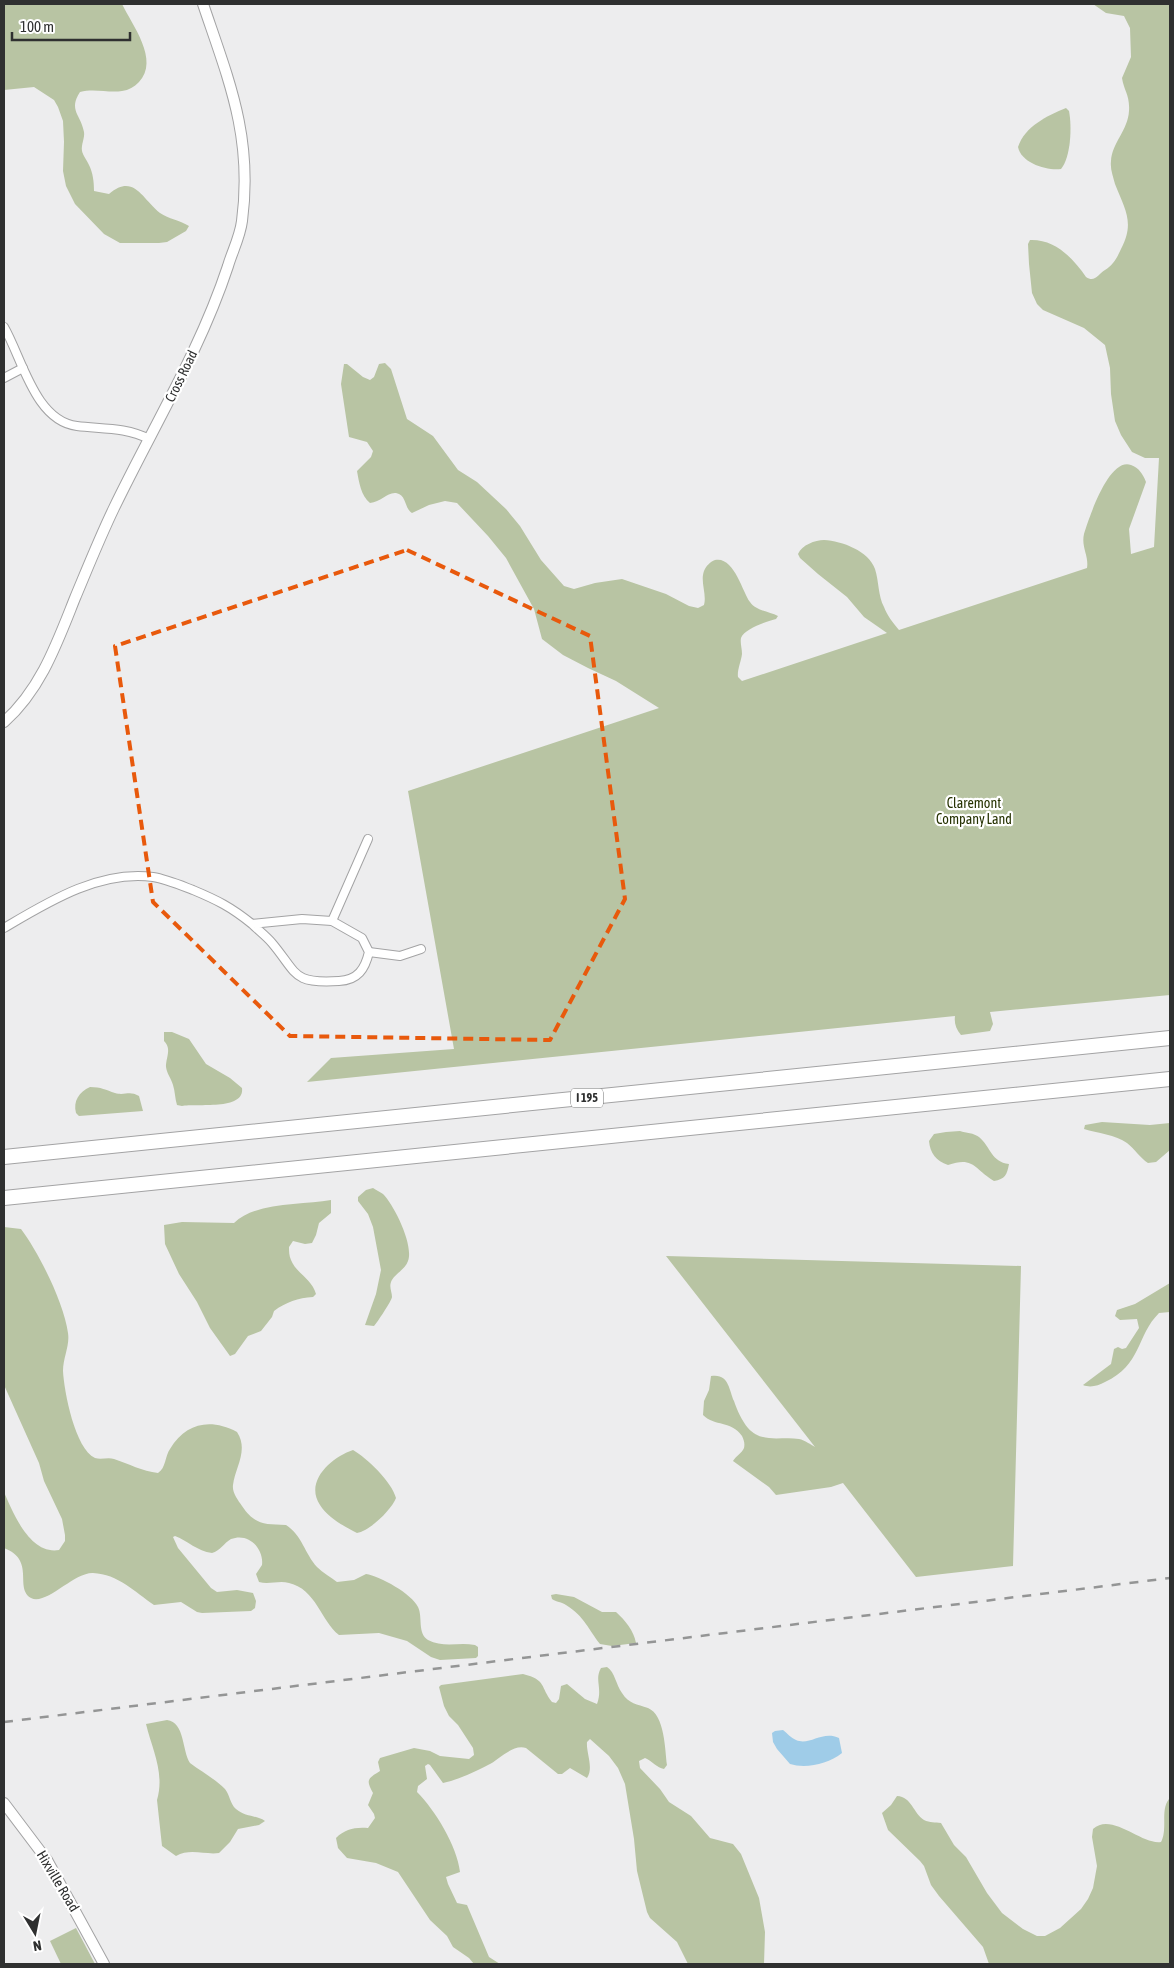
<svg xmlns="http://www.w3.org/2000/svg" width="1174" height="1968" font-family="'Asap Condensed',sans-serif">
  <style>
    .green { fill: #b8c4a3 }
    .water { fill: #9fcce8 }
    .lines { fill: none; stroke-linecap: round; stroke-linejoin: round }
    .minor-casing { stroke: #a3a3a4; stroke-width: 10 }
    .tertiary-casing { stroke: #a3a3a4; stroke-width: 12 }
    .motorway-casing { stroke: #a3a3a4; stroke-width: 16 }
    .minor { stroke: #fff; stroke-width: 8 }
    .tertiary { stroke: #fff; stroke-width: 10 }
    .motorway { stroke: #fff; stroke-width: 14 }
    .rail { stroke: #949595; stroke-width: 2.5; stroke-dasharray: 9 9; stroke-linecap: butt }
    .marked { fill: none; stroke: #e8590c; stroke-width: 4; stroke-dasharray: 10 6; stroke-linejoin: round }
    .labels { text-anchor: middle; stroke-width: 4.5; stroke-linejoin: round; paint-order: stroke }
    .shield { fill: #fff; stroke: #6d6e6e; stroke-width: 1 }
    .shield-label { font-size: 12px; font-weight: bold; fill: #2f3030 }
    .street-label { font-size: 14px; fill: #2f3030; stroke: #fff }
    .park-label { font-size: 14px; fill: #253100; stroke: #fff }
  </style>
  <rect width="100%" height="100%" fill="#ededee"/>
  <g class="green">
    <path d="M4,4H122C132,25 160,60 139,82C134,87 129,90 122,91C108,93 94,88 80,92C68,110 81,115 84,132C85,138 81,144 82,151C83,156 87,160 89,165C93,173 94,182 94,191L109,194C134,173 142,199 160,213C169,219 179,220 189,226L186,231L167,242L159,243H120L104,234L75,204L66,186L63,171L64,142L63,121L58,107L54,100L34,87L4,90Z"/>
    <path d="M1093,4H1170V995L990,1012L993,1024L990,1031L961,1035C956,1029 954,1023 955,1016L307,1082L331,1058L454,1049L408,791L659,708L616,681L588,668L563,655L542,639L534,609L506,558L488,536L457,503L445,501L429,505L412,513C404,508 407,495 396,493C387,492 381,502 370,503C361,496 359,482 357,471L371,457L373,451L367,442L349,437L341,384L344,364H347L363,377L370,380L374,377L379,364L385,363L391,369L407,419L433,436L458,470L477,482L506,509L520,526L541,560L564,586L574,589L595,583L622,579L666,594L689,606L698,608L704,605C707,594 700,582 704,571C706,566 710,562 715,560C734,556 742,591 750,602C756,611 769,611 778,616L776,619C768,621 744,629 741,638C740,643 742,648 742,654C741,662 737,670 738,677L742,681L887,633L864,617L847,597L818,574L800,558L798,554C802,545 815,540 824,540C842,541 869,551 875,569C879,581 878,596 884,607C887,615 893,623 899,630L1087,568C1089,556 1081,547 1084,534C1089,518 1109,457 1131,465C1139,468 1143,474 1146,482L1129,529L1131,554L1154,547L1159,458H1145L1132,452L1121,435L1115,421L1111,394L1110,368L1105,345L1084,328L1043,310L1037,304L1032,293L1029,264L1028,244L1030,240C1055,239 1073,258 1086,277C1095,283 1098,274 1105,270C1113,265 1117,258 1121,249C1135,222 1125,210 1115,184C1113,176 1110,169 1111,161C1112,143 1128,130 1129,111C1130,95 1124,91 1122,78L1131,57L1130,28L1124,16L1106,13Z"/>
    <path d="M1066,108L1069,111C1072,126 1071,157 1061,169C1047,171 1021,163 1018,147C1025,126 1047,116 1066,108Z"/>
    <path d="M164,1032H172L189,1039L206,1064L230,1078L242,1088C245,1111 196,1103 182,1106L177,1105C175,1099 175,1091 173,1085C171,1078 167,1074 166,1067C166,1057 172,1049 164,1041Z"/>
    <path d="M90,1087C101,1087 106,1090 115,1093C125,1096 129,1090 139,1096L143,1111L79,1116L76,1113C73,1101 79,1092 90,1087Z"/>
    <path d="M1102,1122L1150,1125L1170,1123V1150L1156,1162L1148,1163C1140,1158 1135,1149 1127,1143C1116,1135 1097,1133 1084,1129L1085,1125Z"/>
    <path d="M960,1131C966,1133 974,1133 979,1137C991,1147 991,1162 1009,1164C1007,1175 1005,1179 994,1181C974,1169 974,1156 948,1165C936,1161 930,1153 929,1141L934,1134L946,1132Z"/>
    <path d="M373,1188C376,1190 380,1192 383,1194C394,1205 414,1245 408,1261C405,1270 394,1274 391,1282C389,1287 392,1292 392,1297C392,1300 377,1323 374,1326L365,1325L376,1294L381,1270L373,1227L368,1214L358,1201V1197L366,1190Z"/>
    <path d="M331,1200V1213L319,1223L316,1235L312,1243L305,1244L293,1241L289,1247C289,1251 289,1256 291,1260C296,1273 312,1279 316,1294L313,1297C298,1298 286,1302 274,1311L272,1317L261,1331L248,1336L235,1354L230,1356L210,1328L197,1302L179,1274L165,1244L164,1225L182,1222L234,1223C255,1202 302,1205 331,1200Z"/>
    <path d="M4,1227L21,1229C39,1253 64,1303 68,1333C70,1346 63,1357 63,1371C64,1391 75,1449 95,1458C101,1460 108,1457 114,1459C129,1464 142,1471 158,1473C166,1468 165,1456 170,1449C186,1423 210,1418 237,1432C249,1450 235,1468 233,1485C232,1493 238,1500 242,1506C255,1525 264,1524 286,1525C302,1535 305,1554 317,1567C323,1573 331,1577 337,1582L354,1580L366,1574C380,1576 412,1594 418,1607C423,1617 417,1633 428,1640C443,1648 459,1642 475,1645L478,1647V1656L476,1658L440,1660L431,1657L407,1641L379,1633L339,1635C321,1621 316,1589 289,1583C279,1580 269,1585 259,1582L256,1574L262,1565C264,1549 249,1532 231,1539C224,1543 220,1551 212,1553C197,1551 188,1541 175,1536L173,1537L178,1548L211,1588L217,1592L237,1590L253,1593L256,1601L255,1608L251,1611L202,1613L197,1612L181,1602L154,1605C135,1592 118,1574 93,1573C74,1572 46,1606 31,1598C14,1588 36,1560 4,1548V1492C13,1513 30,1555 59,1550L65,1541V1535L62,1519L44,1481L39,1463L4,1385Z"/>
    <path d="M666,1256L1021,1266L1013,1566L916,1577L843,1483L831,1487L776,1495L769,1487L733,1461C736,1456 742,1453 744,1448C745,1444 744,1440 742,1436C731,1420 715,1427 703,1415L704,1401L709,1390L711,1376C729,1373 729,1390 734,1401C737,1410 742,1421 748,1428C762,1444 782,1436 799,1439C805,1440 811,1445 815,1447Z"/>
    <path d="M1170,1283V1312L1159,1313C1136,1336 1142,1365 1105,1382C1098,1386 1090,1388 1083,1385L1111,1364L1114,1349L1118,1347L1122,1349L1126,1348L1139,1328L1137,1319L1120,1320L1115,1316L1117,1310L1135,1304Z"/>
    <path d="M353,1450C367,1458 392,1482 396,1498C392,1509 370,1531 357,1533C344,1526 328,1518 320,1505C304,1481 332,1457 353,1450Z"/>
    <path d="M556,1594L574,1597L602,1612H616C625,1620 634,1631 636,1643L612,1646L600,1644C588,1629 585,1617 566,1605C562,1602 556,1602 552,1599L551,1595Z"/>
    <path d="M607,1667C615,1672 616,1685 622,1693C629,1704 637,1704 648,1708C665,1715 665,1750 667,1765L664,1769C657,1768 652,1761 645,1758L639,1761L640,1768L660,1789L669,1802L691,1816L710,1838L733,1844L741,1854L759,1898L765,1932L764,1964H688L677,1942L650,1918L647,1912L637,1871L634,1839L625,1784L618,1768L609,1756L590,1739L587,1742C586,1753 594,1768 587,1778L570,1768L562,1774H558L526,1748C512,1744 499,1760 488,1765C475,1772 457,1780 443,1783L430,1765L428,1764L425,1766L427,1779L418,1786L417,1792C435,1810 457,1846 460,1872L446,1877L448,1884L457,1903L467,1905L489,1957L500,1964H474L469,1958L453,1947L447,1936L430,1920L398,1872L376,1863L347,1858L338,1848L336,1838C345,1829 355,1827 368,1828L375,1818L374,1814L368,1805L373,1793C366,1780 367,1779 380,1771L378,1762L380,1758L414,1748L430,1751L440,1756L469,1759L474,1755L473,1748L458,1725L449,1716L444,1706L439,1687L441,1685L523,1674C547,1680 540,1687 552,1702L556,1703L559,1699L561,1686L567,1684L585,1699L597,1704C603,1688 594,1680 601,1668Z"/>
    <path d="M167,1720C185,1722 182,1751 190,1763C202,1772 215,1779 225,1789C230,1795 230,1804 236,1809C245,1817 256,1815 265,1821L259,1825L238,1829L230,1842L219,1853C205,1855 190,1848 176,1856L162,1846L157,1800C165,1773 152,1749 146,1724Z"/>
    <path d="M897,1796C912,1797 913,1813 924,1820C930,1823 935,1822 941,1823L954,1845L966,1857L987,1893L1002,1913L1023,1929L1037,1936H1045L1060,1928L1081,1909L1088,1899L1093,1888L1097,1866L1092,1837L1093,1829C1112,1812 1141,1845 1161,1842C1168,1829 1160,1810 1169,1799H1170V1964H989L983,1947L939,1896L931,1885L924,1866L920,1861L888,1830L882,1813L891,1805Z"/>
    <path d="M76,1928L95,1964H61L50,1941Z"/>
  </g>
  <path class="water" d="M783,1730C787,1733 791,1738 796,1740C810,1746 822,1730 839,1738L842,1753C828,1764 806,1769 790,1764L777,1749L773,1742L772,1733L775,1731Z"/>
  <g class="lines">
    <defs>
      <g id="minor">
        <path d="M4,327C22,358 35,421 77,426C102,429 126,427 149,439"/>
        <path d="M4,378L23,368"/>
        <path d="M332,921L368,839"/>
        <path d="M4,928C48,902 99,870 153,877C166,879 180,885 193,890C217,900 231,907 252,924L302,919L332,921L362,938L369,952C365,969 358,980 339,981C292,984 298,974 272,943C266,936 258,930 252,924"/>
        <path d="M369,952L400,956L421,949"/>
      </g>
      <g id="tertiary">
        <path d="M4,722C41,689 57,643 75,598C88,567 100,537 114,508C153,427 200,351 228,266C232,252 240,237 242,221C253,137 229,81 203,4"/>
        <path d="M4,1803L47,1860L104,1964"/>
      </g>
      <g id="motorway">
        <path d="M4,1157L1170,1038"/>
        <path d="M4,1198L1170,1079"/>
      </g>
    </defs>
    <use href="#minor" class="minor-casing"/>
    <use href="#tertiary" class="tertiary-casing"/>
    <use href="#motorway" class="motorway-casing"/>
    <use href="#minor" class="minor"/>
    <use href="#tertiary" class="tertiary"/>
    <use href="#motorway" class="motorway"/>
    <path class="rail" d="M4,1722L1170,1578"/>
  </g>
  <path class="marked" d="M407,550L590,636L625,899L550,1040L290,1036L153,902L115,646Z"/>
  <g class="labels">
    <rect class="shield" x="571" y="1088.5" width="32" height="19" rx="4"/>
    <g class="shield-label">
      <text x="587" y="1102">I 195</text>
    </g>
    <g class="street-label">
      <text transform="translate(181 376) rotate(-64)" y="5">Cross Road</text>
      <text transform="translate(58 1881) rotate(59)" y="5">Hixville Road</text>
    </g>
    <g class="park-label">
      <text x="974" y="808">Claremont<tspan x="974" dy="16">Company Land</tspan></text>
    </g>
  </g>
  <rect width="1174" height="1968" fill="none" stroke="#2f3030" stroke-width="10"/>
  <g transform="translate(35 1933) rotate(170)" stroke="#ffffff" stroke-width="4" paint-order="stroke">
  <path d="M0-4L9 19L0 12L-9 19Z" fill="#2f3030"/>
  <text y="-8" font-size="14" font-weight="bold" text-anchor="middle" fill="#2f3030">N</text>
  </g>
  <path d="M12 32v8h118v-8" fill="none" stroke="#2f3030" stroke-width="2.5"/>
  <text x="20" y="32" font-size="15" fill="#2f3030" stroke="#ffffff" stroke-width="4" paint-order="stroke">100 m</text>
</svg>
